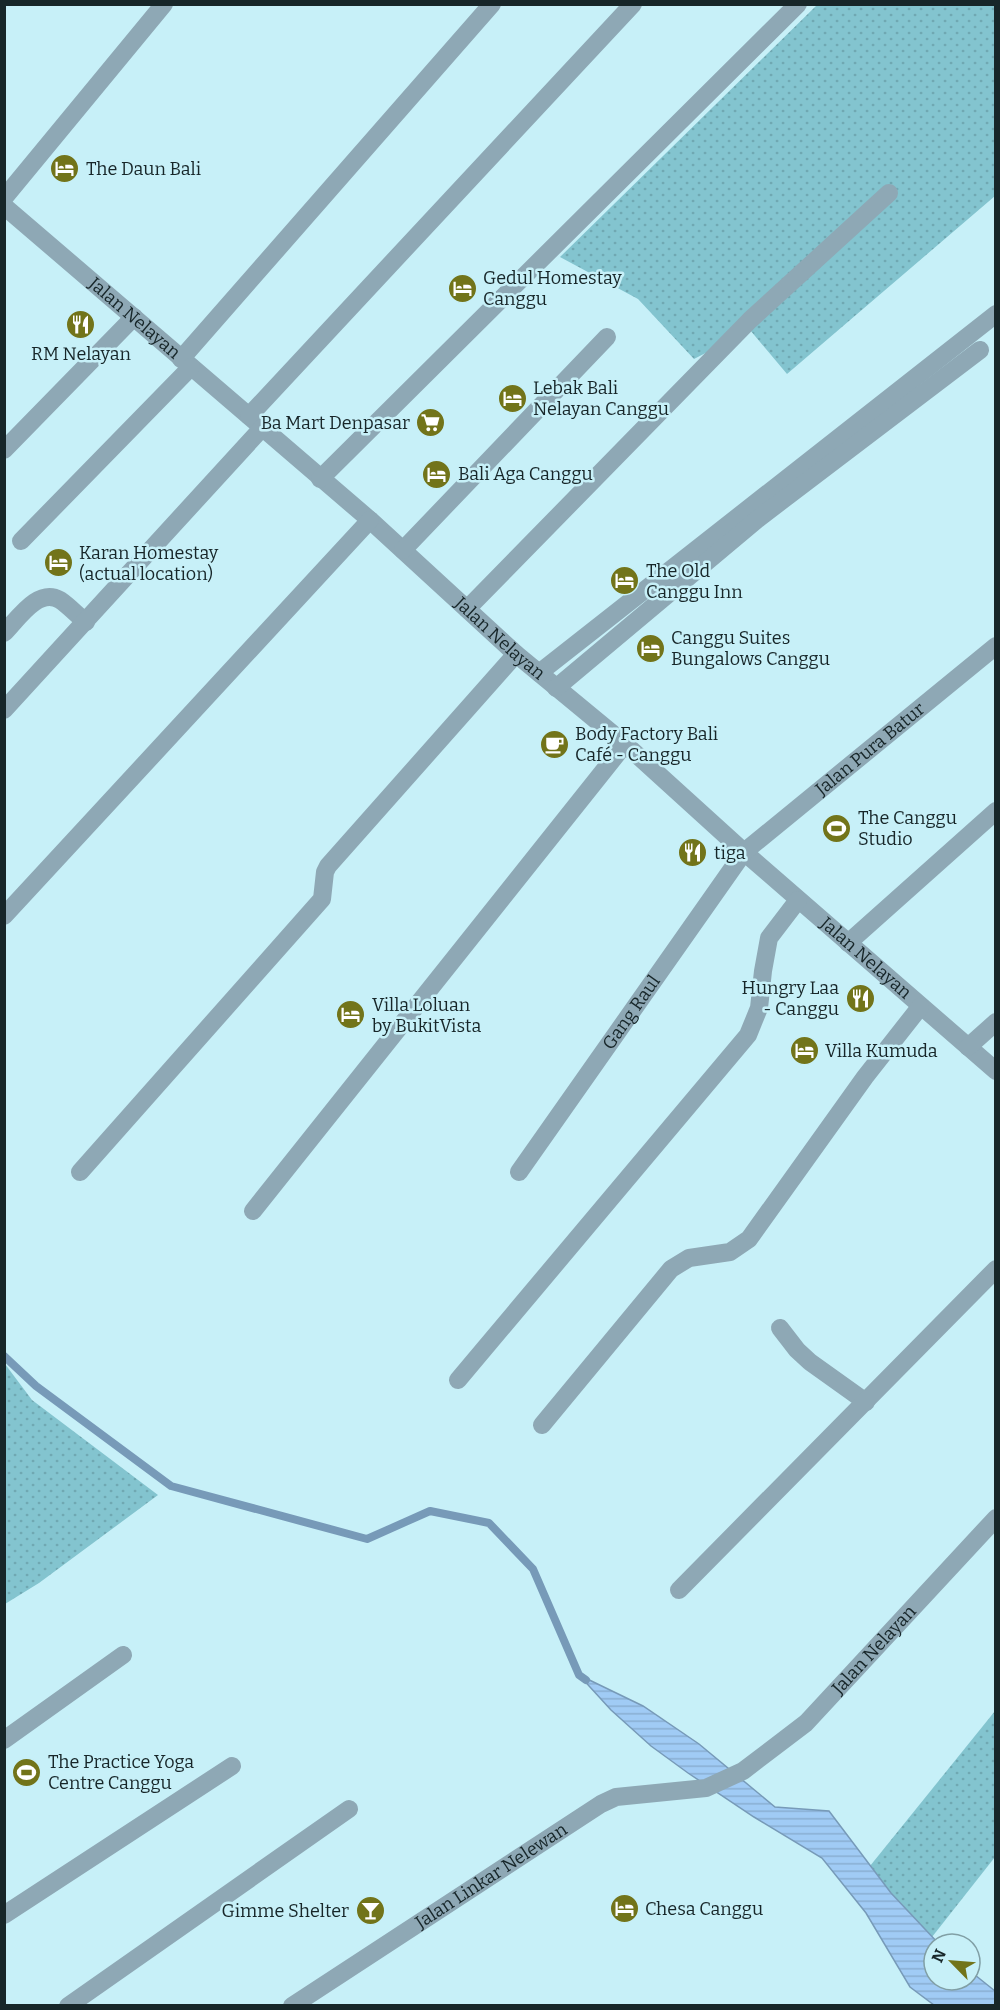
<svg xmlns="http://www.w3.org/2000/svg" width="1000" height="2010" font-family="Bitter,serif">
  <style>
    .green { fill: url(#green-dots) }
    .water { fill: url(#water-rules); stroke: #779ab8; stroke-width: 1.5 }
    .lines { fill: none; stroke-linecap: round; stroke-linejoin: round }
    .stream { stroke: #779ab8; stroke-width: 8 }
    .street { stroke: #8ea8b5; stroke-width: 18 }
    .labels { text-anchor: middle; stroke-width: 5; stroke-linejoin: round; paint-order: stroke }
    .poi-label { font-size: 18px; fill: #172629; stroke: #c7f0f8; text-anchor: start }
    .street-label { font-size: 18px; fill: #172629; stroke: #c7f0f8 }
  </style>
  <defs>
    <pattern id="green-dots" width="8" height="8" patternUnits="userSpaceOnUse" patternTransform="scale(1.5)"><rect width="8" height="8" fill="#83c4cf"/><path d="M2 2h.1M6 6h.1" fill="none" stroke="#70a8b2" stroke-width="1.8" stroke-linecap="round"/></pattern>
    <pattern id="water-rules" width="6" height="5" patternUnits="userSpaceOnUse" patternTransform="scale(1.5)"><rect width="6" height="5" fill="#a0cbf5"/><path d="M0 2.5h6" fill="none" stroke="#89aed2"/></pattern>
  </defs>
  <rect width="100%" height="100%" fill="#c7f0f8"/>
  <g class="green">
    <path d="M817,5H995V196L787,374L750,330L694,359L638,299L560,257Z"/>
    <path d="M5,1364L32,1400L158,1495L39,1583L5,1604Z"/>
    <path d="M995,1711V1857L932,1937L891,1893L870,1866Z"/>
  </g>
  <path class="water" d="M579,1675L643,1706L699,1744L775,1807L829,1811L891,1893L939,1944H934V1980H970V1971L995,1991V2005H934L910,1987L866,1913L822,1858L754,1817L688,1773L651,1746L611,1710Z"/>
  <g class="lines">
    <path class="stream" d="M4,1356L36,1386L171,1486L367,1539L430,1511L489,1523L533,1569L579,1675L586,1680"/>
    <g class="street">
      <path d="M4,198L164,4"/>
      <path id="s1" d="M4,206L370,520L516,654L625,744L744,852L996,1071"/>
      <path d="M181,359L492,4"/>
      <path d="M249,416L633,4"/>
      <path d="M4,450L134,317"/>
      <path d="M320,479L798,4"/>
      <path d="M21,541L191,367"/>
      <path d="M403,550L607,337"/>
      <path d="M467,609L750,320L889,193"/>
      <path d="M4,633C18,619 38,587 60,600C69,606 77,615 86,622"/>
      <path d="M539,673L996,314"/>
      <path d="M556,688L759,518L980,350"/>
      <path d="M4,710L262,428"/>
      <path d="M4,916L370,520"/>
      <path d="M848,943L996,811"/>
      <path d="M968,1047L996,1022"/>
      <path d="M80,1172L322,899L325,872L328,866L516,654"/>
      <path id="s2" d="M519,1172L744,852L996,646"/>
      <path d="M253,1211L625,744"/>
      <path d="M780,1328L797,1350L810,1362L866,1402"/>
      <path d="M458,1380L748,1035L759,1008L763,971L769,938L798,900"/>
      <path d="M542,1425L671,1269L689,1258L730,1252L749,1239L865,1077L920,1007"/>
      <path d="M679,1590L996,1269"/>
      <path d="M4,1740L123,1655"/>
      <path d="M4,1915L232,1766"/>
      <path d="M68,2006L349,1809"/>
      <path id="s3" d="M292,2006L601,1804L616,1797L706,1788L743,1771L806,1723L996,1518"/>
    </g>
  </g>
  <defs>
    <symbol id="hotel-disc" viewBox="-11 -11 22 22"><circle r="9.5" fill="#72741a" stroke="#c7f0f8"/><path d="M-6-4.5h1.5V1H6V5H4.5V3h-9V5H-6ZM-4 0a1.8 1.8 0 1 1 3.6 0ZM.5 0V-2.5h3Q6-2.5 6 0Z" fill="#fff"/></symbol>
    <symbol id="restaurant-disc" viewBox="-11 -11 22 22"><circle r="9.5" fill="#72741a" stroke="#c7f0f8"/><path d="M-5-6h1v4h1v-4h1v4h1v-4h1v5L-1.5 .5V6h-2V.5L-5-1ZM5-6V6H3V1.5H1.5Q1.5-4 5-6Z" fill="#fff"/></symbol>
    <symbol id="supermarket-disc" viewBox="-11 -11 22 22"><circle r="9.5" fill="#72741a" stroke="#c7f0f8"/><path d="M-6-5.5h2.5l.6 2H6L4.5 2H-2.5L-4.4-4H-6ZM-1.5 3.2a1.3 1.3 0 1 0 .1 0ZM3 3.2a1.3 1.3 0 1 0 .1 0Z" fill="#fff"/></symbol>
    <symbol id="cafe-disc" viewBox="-11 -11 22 22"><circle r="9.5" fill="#72741a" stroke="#c7f0f8"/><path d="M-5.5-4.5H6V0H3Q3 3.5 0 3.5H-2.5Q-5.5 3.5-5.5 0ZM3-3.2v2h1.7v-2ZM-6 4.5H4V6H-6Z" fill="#fff"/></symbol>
    <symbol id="stadium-disc" viewBox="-11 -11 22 22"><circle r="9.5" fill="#72741a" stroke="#c7f0f8"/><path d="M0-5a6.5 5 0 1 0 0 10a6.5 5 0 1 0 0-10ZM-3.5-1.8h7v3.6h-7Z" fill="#fff"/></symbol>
    <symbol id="bar-disc" viewBox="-11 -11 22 22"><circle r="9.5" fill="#72741a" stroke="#c7f0f8"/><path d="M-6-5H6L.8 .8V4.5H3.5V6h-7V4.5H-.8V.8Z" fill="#fff"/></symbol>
  </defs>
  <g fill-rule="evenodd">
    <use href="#hotel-disc" x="48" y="152" width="33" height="33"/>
    <use href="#hotel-disc" x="446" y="272" width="33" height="33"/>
    <use href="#restaurant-disc" x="64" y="308" width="33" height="33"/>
    <use href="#hotel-disc" x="496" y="382" width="33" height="33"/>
    <use href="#supermarket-disc" x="414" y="406" width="33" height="33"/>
    <use href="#hotel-disc" x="420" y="458" width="33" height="33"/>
    <use href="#hotel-disc" x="42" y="546" width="33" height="33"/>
    <use href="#hotel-disc" x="608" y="564" width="33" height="33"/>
    <use href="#hotel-disc" x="634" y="632" width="33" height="33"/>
    <use href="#cafe-disc" x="538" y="728" width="33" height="33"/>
    <use href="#stadium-disc" x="820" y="812" width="33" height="33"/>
    <use href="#restaurant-disc" x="676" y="836" width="33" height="33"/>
    <use href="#restaurant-disc" x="844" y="982" width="33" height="33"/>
    <use href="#hotel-disc" x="334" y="998" width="33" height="33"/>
    <use href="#hotel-disc" x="788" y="1034" width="33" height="33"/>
    <use href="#stadium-disc" x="10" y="1756" width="33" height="33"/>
    <use href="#hotel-disc" x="608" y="1892" width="33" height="33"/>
    <use href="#bar-disc" x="354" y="1894" width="33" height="33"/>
  </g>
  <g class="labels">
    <g class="poi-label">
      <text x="86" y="175">The Daun Bali</text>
      <text x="483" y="284">Gedul Homestay<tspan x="483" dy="21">Canggu</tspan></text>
      <text x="81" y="360" text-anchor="middle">RM Nelayan</text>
      <text x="533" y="394">Lebak Bali<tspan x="533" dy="21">Nelayan Canggu</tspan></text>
      <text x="410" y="429" text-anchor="end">Ba Mart Denpasar</text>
      <text x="458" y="480">Bali Aga Canggu</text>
      <text x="79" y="559">Karan Homestay<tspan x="79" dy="21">(actual location)</tspan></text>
      <text x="646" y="577">The Old<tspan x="646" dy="21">Canggu Inn</tspan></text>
      <text x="671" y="644">Canggu Suites<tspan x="671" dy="21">Bungalows Canggu</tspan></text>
      <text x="575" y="740">Body Factory Bali<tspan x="575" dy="21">Café - Canggu</tspan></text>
      <text x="858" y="824">The Canggu<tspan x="858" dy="21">Studio</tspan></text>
      <text x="714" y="859">tiga</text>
      <text x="839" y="994" text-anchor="end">Hungry Laa<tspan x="839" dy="21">- Canggu</tspan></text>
      <text x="372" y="1011">Villa Loluan<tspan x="372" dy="21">by BukitVista</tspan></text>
      <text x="825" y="1057">Villa Kumuda</text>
      <text x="48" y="1768">The Practice Yoga<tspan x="48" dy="21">Centre Canggu</tspan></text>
      <text x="645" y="1915">Chesa Canggu</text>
      <text x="349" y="1917" text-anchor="end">Gimme Shelter</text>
    </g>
    <g class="street-label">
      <text dy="6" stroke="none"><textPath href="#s1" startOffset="172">Jalan Nelayan</textPath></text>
      <text dy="6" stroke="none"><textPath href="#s1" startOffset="658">Jalan Nelayan</textPath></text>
      <text dy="6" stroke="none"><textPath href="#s2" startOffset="554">Jalan Pura Batur</textPath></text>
      <text dy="6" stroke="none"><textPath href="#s1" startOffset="1144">Jalan Nelayan</textPath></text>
      <text dy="6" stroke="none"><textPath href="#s2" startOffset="195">Gang Raul</textPath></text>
      <text dy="6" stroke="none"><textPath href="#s3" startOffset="696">Jalan Nelayan</textPath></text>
      <text dy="6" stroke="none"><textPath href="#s3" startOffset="238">Jalan Linkar Nelewan</textPath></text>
    </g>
  </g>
  <rect width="1000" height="2010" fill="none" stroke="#172629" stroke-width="12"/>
  <g transform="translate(952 1962) rotate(295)"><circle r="28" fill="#c7f0f8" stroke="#819fa5" stroke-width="1.5"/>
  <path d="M0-4.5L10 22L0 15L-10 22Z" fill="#72741a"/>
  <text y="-9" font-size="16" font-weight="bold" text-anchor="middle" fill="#172629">N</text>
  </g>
</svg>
